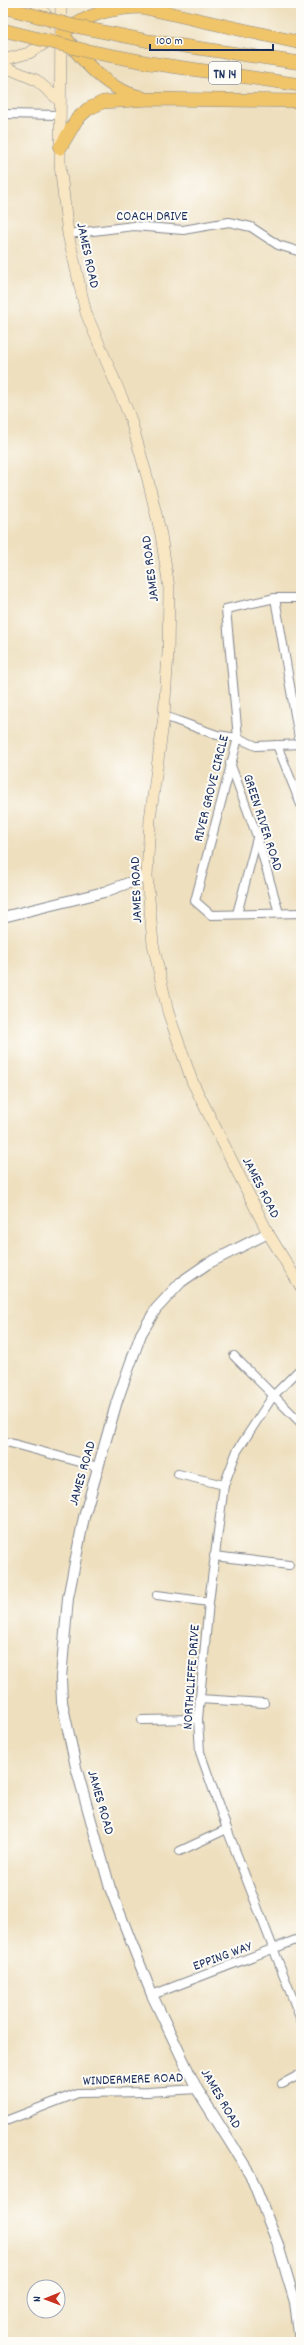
<svg xmlns="http://www.w3.org/2000/svg" width="304" height="2345" font-family="Dekko,sans-serif">
  <style>
    .lines { fill: none; stroke-linecap: round; stroke-linejoin: round }
    .minor-casing { stroke: #84878e; stroke-width: 10 }
    .tertiary-casing { stroke: #84878e; stroke-width: 12 }
    .secondary-casing { stroke: #84878e; stroke-width: 12 }
    .primary-casing { stroke: #84878e; stroke-width: 14 }
    .minor { stroke: #fff; stroke-width: 8 }
    .tertiary { stroke: #fff; stroke-width: 10 }
    .secondary { stroke: #f9e7c3; stroke-width: 11 }
    .primary { stroke: #f0c469; stroke-width: 13 }
    .primary-bridge-casing { stroke: #84878e; stroke-width: 14; stroke-linecap: butt }
    .primary-bridge { stroke: #f0c469; stroke-width: 13 }
    .labels { text-anchor: middle; stroke-width: 4; stroke-linejoin: round; paint-order: stroke }
    .shield { fill: #fdfcf7; stroke: #5f6c8c; stroke-width: 1 }
    .shield-label { font-size: 13px; font-weight: bold; fill: #1b2f5e }
    .street-label { font-size: 14px; fill: #1b2f5e; stroke: #fdfcf7 }
  </style>
  <rect width="100%" height="100%" fill="#fdfcf7"/>
  <filter id="ink" filterUnits="userSpaceOnUse"><feTurbulence type="fractalNoise" baseFrequency=".025" numOctaves="2"/><feDisplacementMap in="SourceGraphic" scale="8" xChannelSelector="R" yChannelSelector="G"/><feConvolveMatrix kernelMatrix="1 2 1 2 8 2 1 2 1" color-interpolation-filters="sRGB"/></filter>
  <filter id="wash" filterUnits="userSpaceOnUse"><feTurbulence type="fractalNoise" baseFrequency=".012" numOctaves="4" result="noise"/><feDisplacementMap in="SourceGraphic" scale="16" xChannelSelector="R" yChannelSelector="G"/><feGaussianBlur stdDeviation="0.9" result="paint"/><feColorMatrix in="noise" values="0 0 0 0 0 0 0 0 0 0 0 0 0 0 0 0 0 1.4 0 .05"/><feComposite in="paint" operator="in"/></filter>
  <g filter="url(#wash)">
    <rect width="100%" height="100%" fill="#eedfbe"/>
  </g>
  <g filter="url(#ink)">
    <g class="lines">
      <defs>
        <g id="minor">
          <path d="M3,114L60,115"/>
          <path d="M68,234L134,226L183,230L229,222L251,227L278,245L301,252"/>
          <path d="M275,598L300,744"/>
          <path d="M301,598H275L226,609L238,738L195,901L211,915L301,913"/>
          <path d="M164,716L217,735L238,738L256,746L301,744"/>
          <path d="M277,745L301,805"/>
          <path d="M230,763L257,836L279,913"/>
          <path d="M237,914L257,838"/>
          <path d="M234,1356L301,1423"/>
          <path d="M301,1368L273,1396L237,1451L224,1485L209,1602L198,1719L200,1752L227,1829L301,2020"/>
          <path d="M3,1441L98,1467"/>
          <path d="M178,1474L224,1485"/>
          <path d="M214,1556L289,1565"/>
          <path d="M157,1595L209,1602"/>
          <path d="M199,1699L264,1703"/>
          <path d="M142,1720L198,1719"/>
          <path d="M180,1851L227,1829"/>
          <path d="M152,1995L301,1938"/>
          <path d="M282,2084L301,2074"/>
          <path d="M3,2122L78,2093L148,2092L197,2089"/>
        </g>
        <g id="tertiary">
          <path d="M3,917L104,892L147,876"/>
          <path d="M268,1233L207,1264L181,1282L156,1309L141,1334L117,1401L84,1517L68,1598L61,1678L62,1702L76,1767L110,1888L152,1995L197,2089L250,2174L277,2242L295,2302L300,2342"/>
        </g>
        <g id="secondary">
          <path d="M36,3L52,22"/>
          <path d="M61,3L60,164L68,234L86,313L130,417L148,480L161,535L169,588L168,653L164,716L150,819L147,876L153,944L168,1012L192,1081L268,1233L301,1287"/>
          <path d="M3,60L29,53L52,39"/>
          <path d="M3,66L36,80L60,101"/>
        </g>
        <g id="primary">
          <path d="M137,6L301,43"/>
          <path d="M149,41L301,63"/>
          <path d="M150,63L301,85"/>
          <path d="M141,97C106,90 82,60 62,33C92,13 107,8 144,7"/>
          <path d="M60,148L77,119L88,109L103,102L151,99L301,101"/>
        </g>
      </defs>
      <use href="#minor" class="minor-casing"/>
      <use href="#tertiary" class="tertiary-casing"/>
      <use href="#secondary" class="secondary-casing"/>
      <use href="#primary" class="primary-casing"/>
      <use href="#minor" class="minor"/>
      <use href="#tertiary" class="tertiary"/>
      <use href="#secondary" class="secondary"/>
      <use href="#primary" class="primary"/>
      <defs>
        <g id="primary-bridge">
          <path d="M3,7L74,26L149,41"/>
          <path d="M3,30L87,51L150,63"/>
        </g>
      </defs>
      <use href="#primary-bridge" class="primary-bridge-casing"/>
      <use href="#primary-bridge" class="primary-bridge"/>
    </g>
  </g>
  <g class="labels">
    <rect class="shield" x="209" y="62" width="32" height="22" rx="3"/>
    <g class="shield-label">
      <text x="225" y="78">TN 14</text>
    </g>
    <g class="street-label">
      <text x="152" y="220">COACH DRIVE</text>
      <text transform="translate(89 255) rotate(78)" y="5">JAMES ROAD</text>
      <text transform="translate(149 569) rotate(-97)" y="5">JAMES ROAD</text>
      <text transform="translate(210 788) rotate(-76)" y="5">RIVER GROVE CIRCLE</text>
      <text transform="translate(264 822) rotate(72)" y="5">GREEN RIVER ROAD</text>
      <text transform="translate(135 890) rotate(-92)" y="5">JAMES ROAD</text>
      <text transform="translate(262 1187) rotate(63)" y="5">JAMES ROAD</text>
      <text transform="translate(81 1473) rotate(-74)" y="5">JAMES ROAD</text>
      <text transform="translate(190 1677) rotate(-86)" y="5">NORTHCLIFFE DRIVE</text>
      <text transform="translate(102 1802) rotate(74)" y="5">JAMES ROAD</text>
      <text transform="translate(222 1955) rotate(-20)" y="5">EPPING WAY</text>
      <text transform="translate(133 2078) rotate(-2)" y="5">WINDERMERE ROAD</text>
      <text transform="translate(222 2098) rotate(60)" y="5">JAMES ROAD</text>
    </g>
  </g>
  <rect width="304" height="2345" fill="none" stroke="#fdfcf7" stroke-width="16"/>
  <g transform="translate(46 2299) rotate(269)"><circle r="19" fill="#fdfcf7" stroke="#a3aaba"/>
  <path d="M0-3L7 15L0 10L-7 15Z" fill="#c8321e"/>
  <text y="-6" font-size="11" font-weight="bold" text-anchor="middle" fill="#1b2f5e">N</text>
  </g>
  <path d="M150 44v6h123v-6" fill="none" stroke="#1b2f5e" stroke-width="2"/>
  <text x="156" y="44" font-size="12" fill="#1b2f5e" stroke="#fdfcf7" stroke-width="3" paint-order="stroke">100 m</text>
</svg>
